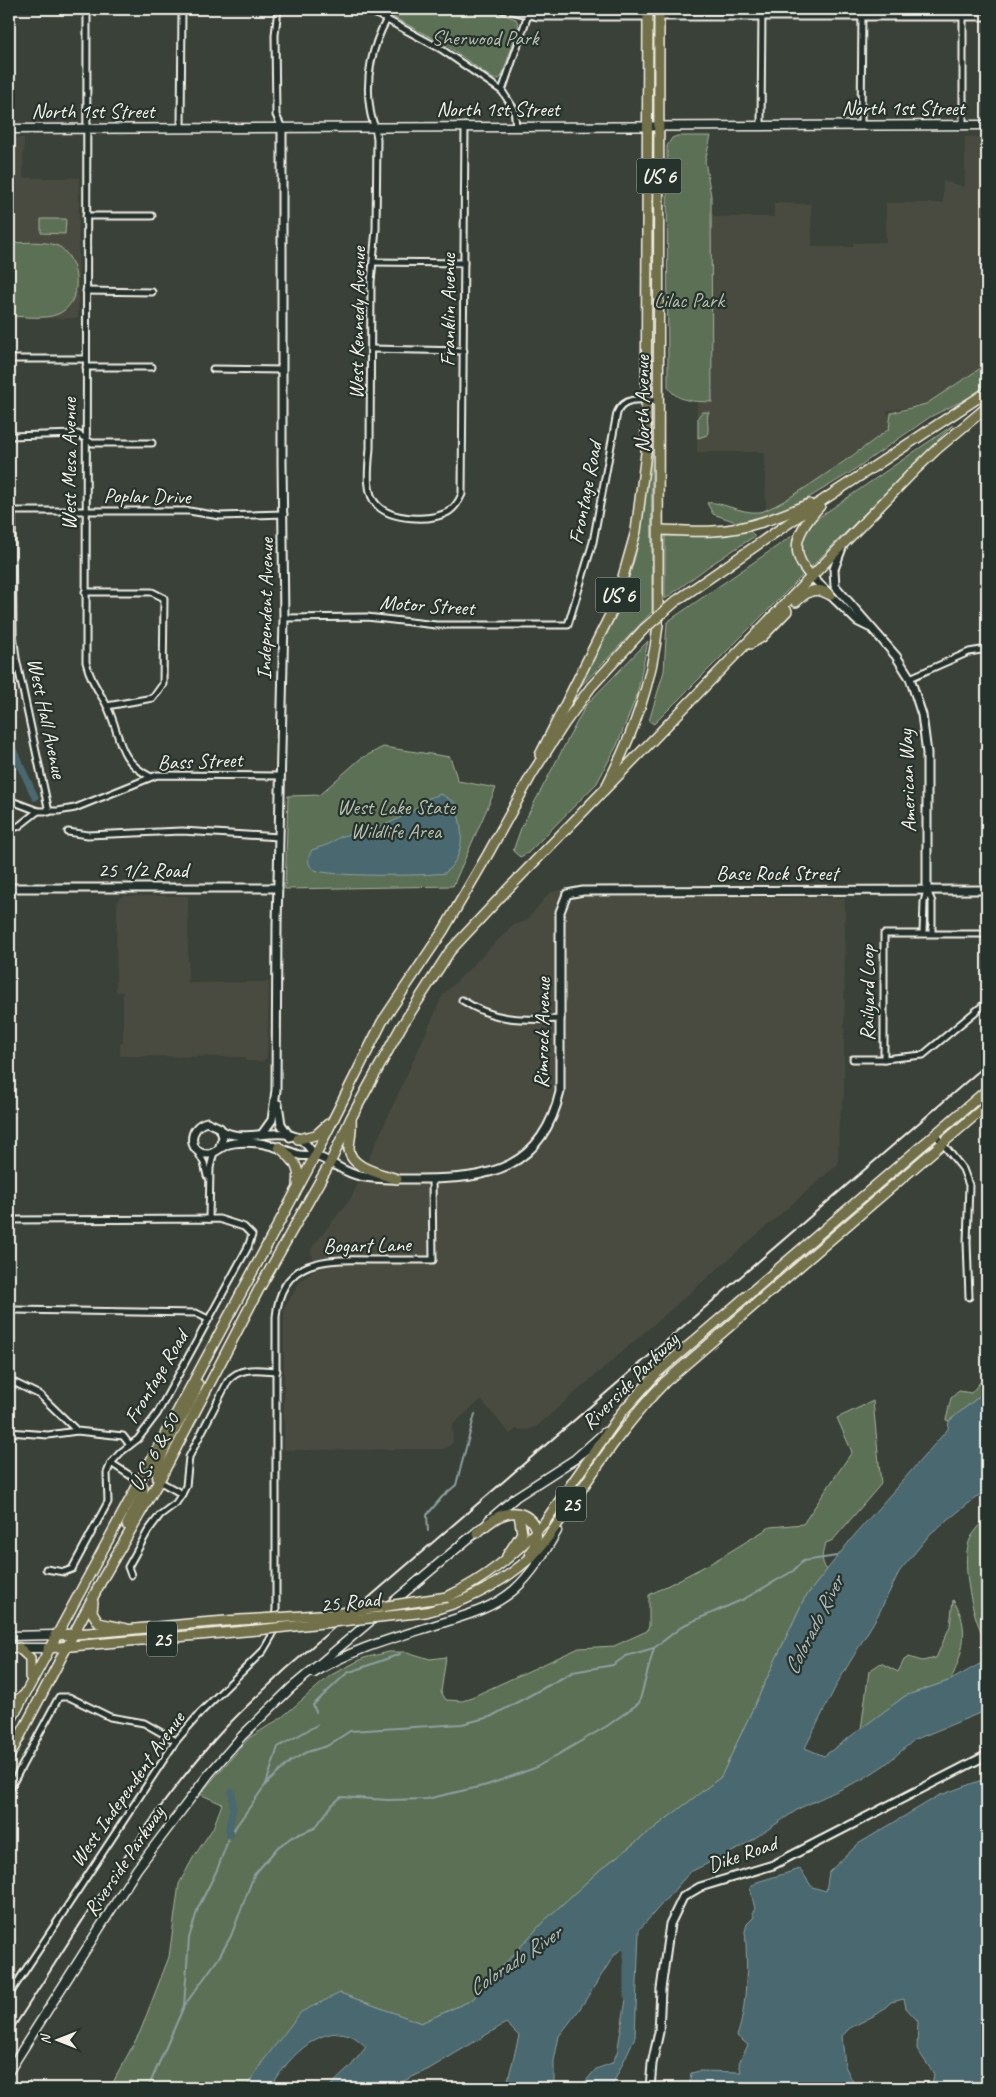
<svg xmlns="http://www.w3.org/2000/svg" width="996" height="2097" font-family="Caveat,sans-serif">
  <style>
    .built { fill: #484b40 }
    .green { fill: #5c7054; stroke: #a8b09e }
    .water { fill: #496870; stroke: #8d9fa0 }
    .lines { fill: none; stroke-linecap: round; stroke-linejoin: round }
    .stream { stroke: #8d9fa0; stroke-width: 2 }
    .canal { stroke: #496870; stroke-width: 7 }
    .river { stroke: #496870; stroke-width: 11 }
    .minor-casing { stroke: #f4f1e8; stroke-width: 9 }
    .tertiary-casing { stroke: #f4f1e8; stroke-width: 11 }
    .secondary-casing { stroke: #f4f1e8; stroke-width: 11 }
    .primary-casing { stroke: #f4f1e8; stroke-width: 12 }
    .trunk-casing { stroke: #f4f1e8; stroke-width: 12 }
    .minor { stroke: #26332d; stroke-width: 5 }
    .tertiary { stroke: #26332d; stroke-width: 7 }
    .secondary { stroke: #26332d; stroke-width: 8 }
    .primary { stroke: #726f4a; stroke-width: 9 }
    .trunk { stroke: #726f4a; stroke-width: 9 }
    .rail { stroke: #f4f1e8; stroke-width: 2 }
    .primary-bridge-casing { stroke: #f4f1e8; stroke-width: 12; stroke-linecap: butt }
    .trunk-bridge-casing { stroke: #f4f1e8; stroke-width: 12; stroke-linecap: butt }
    .primary-bridge { stroke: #726f4a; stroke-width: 9 }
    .trunk-bridge { stroke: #726f4a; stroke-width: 9 }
    .labels { text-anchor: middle; stroke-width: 4.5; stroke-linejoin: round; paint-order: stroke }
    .shield { fill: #26332d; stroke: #b6b8b0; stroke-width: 1 }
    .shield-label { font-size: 20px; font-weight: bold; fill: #f4f1e8 }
    .park-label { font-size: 21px; fill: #b7bdad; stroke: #26332d }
    .street-label { font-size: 21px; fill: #f4f1e8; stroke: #26332d }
    .water-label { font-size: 22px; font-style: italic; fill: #b0bab8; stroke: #26332d }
  </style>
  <rect width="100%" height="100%" fill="#3a4138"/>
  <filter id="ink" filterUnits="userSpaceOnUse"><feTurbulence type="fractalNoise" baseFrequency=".02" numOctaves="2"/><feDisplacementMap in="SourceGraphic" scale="10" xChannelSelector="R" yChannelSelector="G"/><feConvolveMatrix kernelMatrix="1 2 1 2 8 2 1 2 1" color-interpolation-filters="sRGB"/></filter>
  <g filter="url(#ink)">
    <g class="built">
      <path d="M965,137H987V364L926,404L886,411L890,416L889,429L822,476L766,511L765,454L761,452H697V401H712L710,213L716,217H774V203L811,204L812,247H853V243L886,242V203H943V181L965,187Z"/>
      <path d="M9,138H24L23,178H79L78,318L9,319Z"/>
      <path d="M560,890L579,896L845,898L844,1097L839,1120L838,1164L537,1426L528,1430L516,1429L510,1434L481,1400L452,1425L453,1443L444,1449L284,1450V1309L301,1280L316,1270L311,1251L313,1246L351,1198L443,995L513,925L526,921L549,893Z"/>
      <path d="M124,896H188V983L269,982L267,1058L262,1061H246L245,1057L120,1056V1044L123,1043V992H116L117,904L119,898Z"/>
    </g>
    <g class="green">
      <path d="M378,9H487L516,19L519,26L502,76L499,79H493L449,47Z"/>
      <path d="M677,136H711L705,161L711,196L712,402C695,401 678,403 668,387L667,146L672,138Z"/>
      <path d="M41,219H66L65,234L41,233Z"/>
      <path d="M9,243C24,243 44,240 58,246C63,248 66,253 69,257C80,274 80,304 58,314C44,320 24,316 9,316Z"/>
      <path d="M987,364V384L974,395L930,417L848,474L795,506L742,524L713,514L707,503C718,500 741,514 759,512C777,511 869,444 889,429L891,413L926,404Z"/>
      <path d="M702,412H709C705,418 710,427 707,435L698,438V417Z"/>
      <path d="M953,425L654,724L649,721L664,671L667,622Z"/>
      <path d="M651,432L652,612L579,688C597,653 615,617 628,580C644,534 647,480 651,432Z"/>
      <path d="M749,530L755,536L709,566L665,599V536L717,535Z"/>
      <path d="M648,641L637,695L617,745L597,783L528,853L520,857L513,851L521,828L586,705Z"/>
      <path d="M383,747L450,757L458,781L496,788L453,886L285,889L288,796L319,795L360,759Z"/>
      <path d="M987,1374V1390L949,1421L946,1420L951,1398L959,1391L971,1393Z"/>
      <path d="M873,1401L881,1484L833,1540L826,1543C822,1552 820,1561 827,1570L804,1599L721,1777L601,1869L544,1921L472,2000L421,2023L340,1993L263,2061L246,2088H110L140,2032L169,1957L179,1884L193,1858L213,1828L222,1804L200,1794L249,1738L281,1718L331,1675L364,1658L389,1652H407L430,1659L446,1657L441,1692L446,1700L463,1701L579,1648L614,1646L647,1631L649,1626V1595L713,1562L770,1527L803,1524L852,1452L837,1418Z"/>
      <path d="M987,1517V1642C973,1623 961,1565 969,1542C972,1533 981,1525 987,1517Z"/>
      <path d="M953,1600C971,1628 963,1651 951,1680L905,1696L861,1729L869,1671L881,1663L898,1672L904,1660L909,1657L922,1661L936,1658L950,1626Z"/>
    </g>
    <g class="water">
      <path d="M441,794L455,803C463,829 467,853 445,873C427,876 329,877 315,870C306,866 308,857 312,850L329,844L340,837L387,824L412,812L426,799Z"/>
      <path d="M987,1390V1489L931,1533L899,1572L878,1615L838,1682L805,1748L824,1756L905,1696L951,1680L987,1660V1710L914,1740L886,1764L863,1779L800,1808L740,1848L690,1872L639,1930L635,2037L611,2088H580L596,2069L612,2063L617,2053L632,1964L628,1945L615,1954L579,2010L559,2036L554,2061V2088H506L519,2036L506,2023L429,2069L389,2088H328L351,2066L366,2047C362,2043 355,2037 350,2035C318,2024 284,2062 271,2088H246L263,2061L301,2012L340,1993L421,2023L472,2000L544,1921L601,1869L721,1777L804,1599L852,1538L948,1429L949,1421Z"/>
      <path d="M987,1778V2088H929L932,2085L934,2074L917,2049L918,2021L906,2008L904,1999L891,2002L879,2013L850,2028L842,2036L845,2066L856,2088H689L691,2073L700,2071L741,2072L739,2063L748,2045L737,2036C747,2010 748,1960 745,1931L747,1924L754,1917L752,1913L755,1909L750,1888L757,1882L800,1869L812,1887L826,1891L829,1872L858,1844L938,1796Z"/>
    </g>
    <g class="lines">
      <g class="stream">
        <path d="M428,1531L427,1515L442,1497L456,1485L475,1414"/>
        <path d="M316,1712L313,1705L347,1673L400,1654"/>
        <path d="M266,1784L291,1761L307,1752L327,1746L350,1731L462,1724L490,1717L573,1672L613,1665L626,1656L654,1648"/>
        <path d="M184,2006L218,1959L231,1936L254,1875L278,1847L292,1837L315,1828L332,1805L341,1797L388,1800L427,1799L487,1785L535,1768L607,1726L639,1703L654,1648L684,1625L744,1599L793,1571L803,1561L837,1556"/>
        <path d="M148,2088L184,2006L189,1938L198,1908L217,1870L230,1835L266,1784L278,1747L317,1725"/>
      </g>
      <g class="canal">
        <path d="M9,741L35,797"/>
        <path d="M230,1835L229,1827L233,1809L232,1792"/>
      </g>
      <path class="river" d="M627,1934L629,1952V1995"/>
      <defs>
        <g id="minor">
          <path d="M87,9L86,662C90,679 98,690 106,704C122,735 115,759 151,777"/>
          <path d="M278,9L275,35L276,115L282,128"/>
          <path d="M367,9L441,49L502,91"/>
          <path d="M501,9L538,17H648"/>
          <path d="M659,17H987"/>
          <path d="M387,19C372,46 365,78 370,109C371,120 376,127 377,139L376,229L371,282L370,448C369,464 364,492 377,505C391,520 430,522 448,512C455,508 459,501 462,494L465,126"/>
          <path d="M761,125L762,9"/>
          <path d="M861,125L862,9"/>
          <path d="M963,125V9"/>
          <path d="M516,126L514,109L502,91L528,15"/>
          <path d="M181,128L182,9"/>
          <path d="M86,216H152"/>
          <path d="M373,262L464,263"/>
          <path d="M86,291L152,292"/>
          <path d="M371,349L464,351"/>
          <path d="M9,359H86"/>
          <path d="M86,367H152"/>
          <path d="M213,369L282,370"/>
          <path d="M9,436L78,434L92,443H152"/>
          <path d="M9,511H189L220,516L284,514"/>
          <path d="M12,511L13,633L16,658L49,812"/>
          <path d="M85,592H152L164,598L163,684L153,698L107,706"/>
          <path d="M284,618L367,617L436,625H568L593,542L617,413C625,395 643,400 659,401"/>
          <path d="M910,678L969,652L987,649"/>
          <path d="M9,800L38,811H58L75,808L157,775L280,776"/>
          <path d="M9,830L19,826L38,811"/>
          <path d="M68,832L88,835L182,831L279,837"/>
          <path d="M923,933L924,902L927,890L932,902V933"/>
          <path d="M987,934H884V1059L923,1055L987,1002"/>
          <path d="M462,1000C495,1022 523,1020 561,1019"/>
          <path d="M853,1059H884"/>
          <path d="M935,1134L963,1169L969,1185L967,1242L969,1297"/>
          <path d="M198,1152L204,1163L207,1176"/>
          <path d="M209,1219L210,1168L214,1152"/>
          <path d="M9,1220L219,1219L244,1227L252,1235L248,1247L157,1414L138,1439L121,1452L111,1463L107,1473L108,1502L72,1569L64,1572L46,1569"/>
          <path d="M15,1310L196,1313L208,1319"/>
          <path d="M13,1382L40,1395L77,1431L123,1436L130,1445"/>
          <path d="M9,1432L48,1435L77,1431"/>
          <path d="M111,1463L140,1482"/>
          <path d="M159,1481L182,1494"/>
          <path d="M131,1575L128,1567L148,1531L160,1515L176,1503L182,1494L186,1486L189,1457L228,1381C240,1366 258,1370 277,1371"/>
          <path d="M9,1790L59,1697H69L110,1717L144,1723L176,1741"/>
          <path d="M9,1995L176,1741L201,1712L263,1651L273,1634L276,1609V1317C281,1258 325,1259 371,1260C391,1260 412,1260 433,1260L432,1179"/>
        </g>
        <g id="tertiary">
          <path d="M843,545L834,569L835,586L896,656L910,678L922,715L927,753V890"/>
          <path d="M812,577L857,621L869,627"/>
          <path d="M9,888H278"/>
          <path d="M278,1104L281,1124L290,1137"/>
          <path d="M220,1129C243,1147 283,1121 305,1143C309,1147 312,1152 315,1156"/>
          <path d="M262,1134L272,1120L276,1090L277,924L284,618L282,463V128"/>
          <path d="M219,1149L223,1137L220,1128L207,1122C186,1127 189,1156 209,1154C215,1153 220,1148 226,1145C236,1141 249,1142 259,1143C274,1145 286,1151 299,1155C304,1156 310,1155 315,1156C331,1160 343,1173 360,1176C379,1180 400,1179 420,1179C490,1179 542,1169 560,1092V912L567,894L583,891L987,890"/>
          <path d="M650,2088L652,2064L659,2032L661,1989L670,1924L683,1897L700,1887L773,1865L987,1755"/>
        </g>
        <g id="secondary">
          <path d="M9,129L987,125"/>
          <path d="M489,1520L516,1497L575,1459L605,1432"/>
          <path d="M9,1636L55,1635"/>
          <path d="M9,1648H48"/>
          <path d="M314,1673C353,1648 398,1637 442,1623C468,1615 493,1608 514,1590C532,1574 545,1552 557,1531"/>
          <path d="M9,2071L137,1869L209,1774L242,1736L291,1688L481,1528"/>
        </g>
        <g id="primary">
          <path d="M540,755L615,605L636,531L646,453L648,9"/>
          <path d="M607,785C633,734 652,683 658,625L659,9"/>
          <path d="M477,1533C485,1526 495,1516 506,1514C530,1507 546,1534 530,1552"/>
          <path d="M507,1556L522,1533L519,1515"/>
          <path d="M447,1597C487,1578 514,1555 544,1523L622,1412L658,1372L987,1090"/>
          <path d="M440,1608C473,1599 511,1577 535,1553C550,1537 561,1518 574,1500C602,1459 630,1418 665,1382L987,1105"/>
          <path d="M55,1635C123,1632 191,1622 259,1619"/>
          <path d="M48,1648L257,1630"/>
        </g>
        <g id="trunk">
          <path d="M659,530C677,530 695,532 713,531C746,530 779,517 809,504"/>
          <path d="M812,577C786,551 798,530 820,506"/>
          <path d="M676,601L796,518L987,392"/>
          <path d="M796,602C807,591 816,586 830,595"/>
          <path d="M750,644L762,637L787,611"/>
          <path d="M351,1119C352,1130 350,1138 349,1147C348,1168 382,1174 397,1179"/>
          <path d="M298,1139L316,1135L328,1124"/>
          <path d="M279,1147C292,1158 301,1167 298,1184"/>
          <path d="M158,1481C152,1455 190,1412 198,1384"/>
          <path d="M127,1525L143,1493V1487L140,1482"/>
          <path d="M93,1602L92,1612L99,1623L127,1629"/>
          <path d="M19,1648L30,1658V1677"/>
          <path d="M9,1709L12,1703L23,1696"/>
          <path d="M9,1724L315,1156L382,1022L443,931L488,854L532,774L564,724L591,687L644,629"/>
          <path d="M9,1757L103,1578L159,1481L259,1289L330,1163L351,1118L401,1027L450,951L508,889L914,471L937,449L987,407"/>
        </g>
      </defs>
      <use href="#minor" class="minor-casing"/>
      <use href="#tertiary" class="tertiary-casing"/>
      <use href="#secondary" class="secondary-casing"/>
      <use href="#primary" class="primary-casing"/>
      <use href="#trunk" class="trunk-casing"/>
      <use href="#minor" class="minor"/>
      <use href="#tertiary" class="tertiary"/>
      <use href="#secondary" class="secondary"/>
      <use href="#primary" class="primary"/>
      <use href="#trunk" class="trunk"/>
      <path class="rail" d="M9,2035C75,1934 137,1827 217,1737C238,1713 262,1692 285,1670L987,1064"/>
      <defs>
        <g id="primary-bridge">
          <path d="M259,1619L334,1614L447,1597"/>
          <path d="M257,1630L426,1612L440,1608"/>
        </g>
        <path id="trunk-bridge" d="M644,629L676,601"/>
      </defs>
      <use href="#primary-bridge" class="primary-bridge-casing"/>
      <use href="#trunk-bridge" class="trunk-bridge-casing"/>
      <use href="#primary-bridge" class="primary-bridge"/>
      <use href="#trunk-bridge" class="trunk-bridge"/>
    </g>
  </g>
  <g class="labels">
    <g class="shield">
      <rect x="636.5" y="158.5" width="45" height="35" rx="4"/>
      <rect x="595.5" y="577.5" width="45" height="35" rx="4"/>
      <rect x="556" y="1486.5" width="30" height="35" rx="4"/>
      <rect x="147" y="1621.5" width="30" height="35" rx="4"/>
    </g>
    <g class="shield-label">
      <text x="659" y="183">US 6</text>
      <text x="618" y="602">US 6</text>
      <text x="571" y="1511">25</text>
      <text x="162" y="1646">25</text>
    </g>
    <g class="park-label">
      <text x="485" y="45">Sherwood Park</text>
      <text x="689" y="307">Lilac Park</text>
      <text x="396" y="814">West Lake State<tspan x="396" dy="24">Wildlife Area</tspan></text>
    </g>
    <g class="street-label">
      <text x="903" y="115">North 1st Street</text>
      <text x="498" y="116">North 1st Street</text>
      <text x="93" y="118">North 1st Street</text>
      <text transform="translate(448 310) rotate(-90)" y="7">Franklin Avenue</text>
      <text transform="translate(357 323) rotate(-89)" y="7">West Kennedy Avenue</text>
      <text transform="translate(642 404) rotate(-90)" y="7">North Avenue</text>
      <text transform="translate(69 464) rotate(-90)" y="7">West Mesa Avenue</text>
      <text transform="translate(585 493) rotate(-79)" y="7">Frontage Road</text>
      <text transform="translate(147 496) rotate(1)" y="7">Poplar Drive</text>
      <text transform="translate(427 605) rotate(4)" y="7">Motor Street</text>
      <text transform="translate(265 609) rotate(-89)" y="7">Independent Avenue</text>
      <text transform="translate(47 718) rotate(78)" y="7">West Hall Avenue</text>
      <text transform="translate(200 761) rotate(-2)" y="7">Bass Street</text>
      <text transform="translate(907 781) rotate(-92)" y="7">American Way</text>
      <text x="143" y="877">25 1/2 Road</text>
      <text x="777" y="880">Base Rock Street</text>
      <text transform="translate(867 993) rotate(-90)" y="7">Railyard Loop</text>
      <text transform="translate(542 1033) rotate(-89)" y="7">Rimrock Avenue</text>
      <text transform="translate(367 1245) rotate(-1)" y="7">Bogart Lane</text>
      <text transform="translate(156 1377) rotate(-59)" y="7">Frontage Road</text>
      <text transform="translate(630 1381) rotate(-45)" y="7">Riverside Parkway</text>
      <text transform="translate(154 1452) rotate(-62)" y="7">U.S. 6 &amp; 50</text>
      <text transform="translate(350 1602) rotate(-6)" y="7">25 Road</text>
      <text transform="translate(127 1789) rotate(-55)" y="7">West Independent Avenue</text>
      <text transform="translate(742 1854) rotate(-19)" y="7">Dike Road</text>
      <text transform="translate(124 1861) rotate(-56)" y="7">Riverside Parkway</text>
    </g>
    <g class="water-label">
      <text transform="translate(813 1625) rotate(-63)" y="8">Colorado River</text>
      <text transform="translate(514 1960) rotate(-34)" y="8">Colorado River</text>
    </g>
  </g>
  <rect width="996" height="2097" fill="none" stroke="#26332d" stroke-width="30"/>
  <rect x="15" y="15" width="966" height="2067" fill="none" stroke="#f4f1e8" stroke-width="2" filter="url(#ink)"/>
  <g transform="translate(58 2040) rotate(270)" stroke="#26332d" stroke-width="4" paint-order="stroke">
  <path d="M0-4L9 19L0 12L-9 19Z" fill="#f4f1e8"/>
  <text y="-8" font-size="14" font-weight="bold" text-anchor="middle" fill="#f4f1e8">N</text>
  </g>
</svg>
